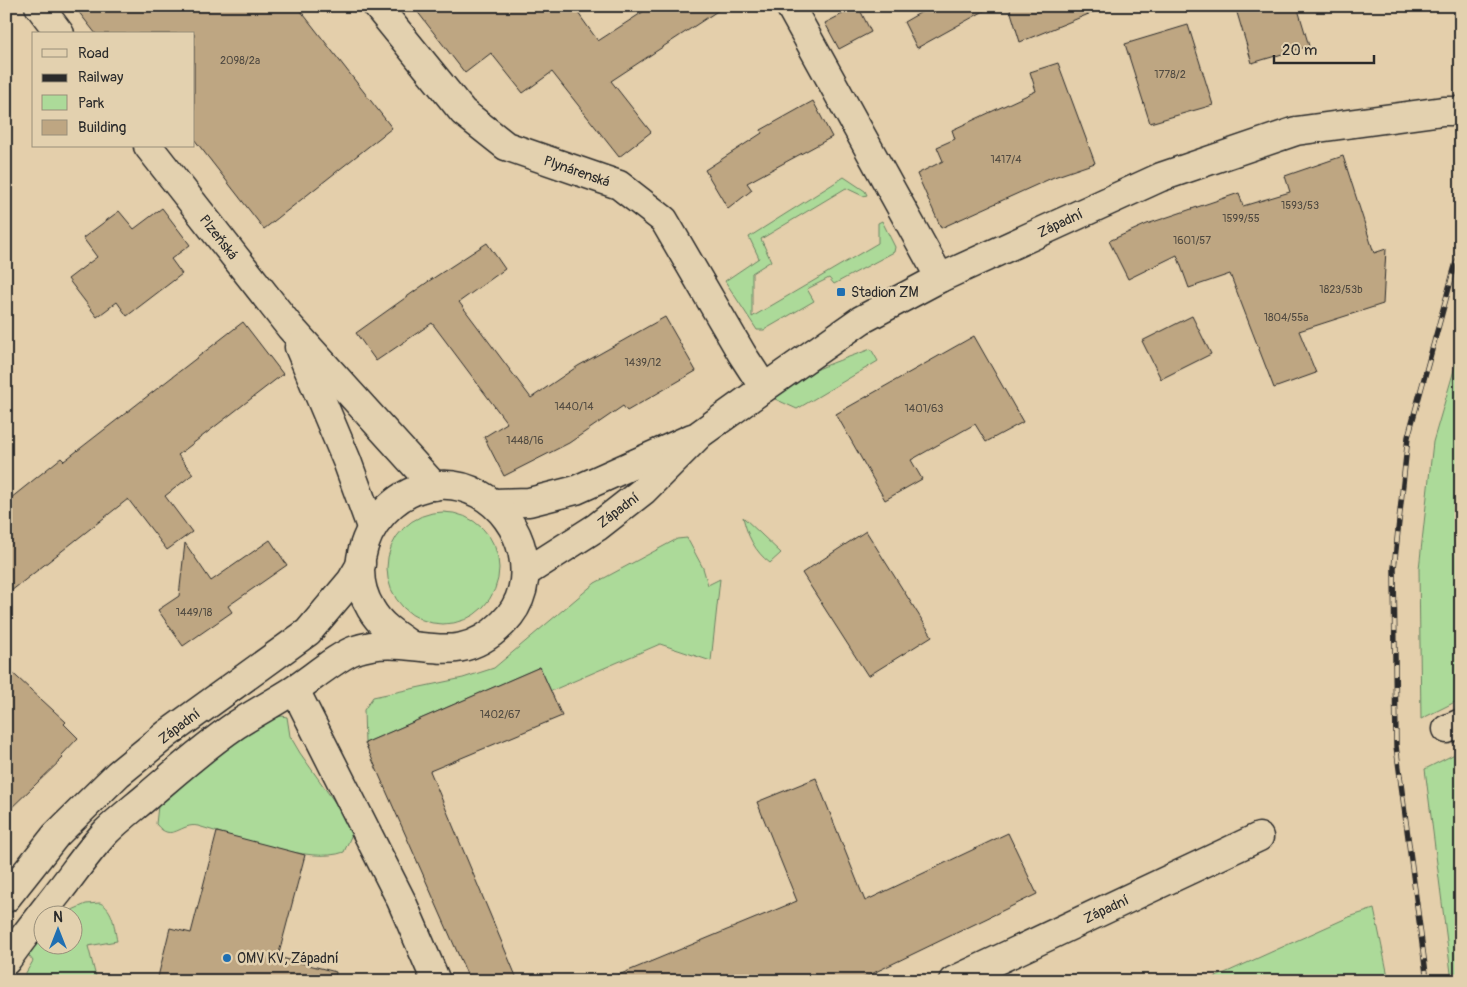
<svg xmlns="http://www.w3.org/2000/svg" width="1467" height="987" font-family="Pangolin,sans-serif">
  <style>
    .green { fill: #acda99; stroke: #6c8262 }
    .building { fill: #bea682; stroke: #2b2b2b }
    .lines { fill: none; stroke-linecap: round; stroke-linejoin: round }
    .minor-casing { stroke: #2b2b2b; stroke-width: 31 }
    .minor { stroke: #e3d1af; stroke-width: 28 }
    .rail-casing { stroke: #2b2b2b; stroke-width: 5.5 }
    .rail { stroke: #e3d1af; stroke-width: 4; stroke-dasharray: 11; stroke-linecap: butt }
    .poi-dot { fill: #1f6fb2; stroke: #e3d1af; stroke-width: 2 }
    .labels { text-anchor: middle; stroke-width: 5; stroke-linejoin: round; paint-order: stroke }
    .number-label { font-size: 11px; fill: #504a41 }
    .street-label { font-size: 14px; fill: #2b2b2b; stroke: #e3d1af }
    .poi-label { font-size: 14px; fill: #2b2b2b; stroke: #e3d1af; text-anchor: start }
  </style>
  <rect width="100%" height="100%" fill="#e4cfab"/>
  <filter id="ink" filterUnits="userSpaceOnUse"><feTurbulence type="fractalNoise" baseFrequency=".02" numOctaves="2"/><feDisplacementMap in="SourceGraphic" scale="10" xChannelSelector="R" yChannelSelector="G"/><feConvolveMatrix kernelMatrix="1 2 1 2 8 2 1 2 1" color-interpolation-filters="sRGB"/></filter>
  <g filter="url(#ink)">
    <g class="green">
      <path d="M844,177L865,191L867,195L863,196L846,188L761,239L771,261L752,273V317L878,243V223L882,221L895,247L894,252L834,284L829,278L807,289L814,301L764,330H757L725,281L759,258L749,237Z"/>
      <path d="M1461,346V699L1421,719L1419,569L1433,442Z"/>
      <path d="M871,349L878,361L797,409L775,399C798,372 839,361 871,349Z"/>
      <circle cx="443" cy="568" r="56"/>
      <path d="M743,517L781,553L770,563C755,552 747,535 743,517Z"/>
      <path d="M687,538L703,568L708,585L720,579L711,661L660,644L551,691L540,667L365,743L364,710L373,697L463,678L494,668L595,583L677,539Z"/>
      <path d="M282,716L287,717L290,736L300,753L348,821L352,834L344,852C311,865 233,836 198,826C181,822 172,844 156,824L158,806L212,755L274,718Z"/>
      <path d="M1461,751V981H1452L1425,769Z"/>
      <path d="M100,903C114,909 114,928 117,941L88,946L97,981H21L33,961L26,952L42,934V944H72V914H63L86,904Z"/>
      <path d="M1374,909L1389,981H1207L1349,917Z"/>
    </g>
    <g class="building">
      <path d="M74,6H297L392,128L264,229L194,139V34H96Z"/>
      <path d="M413,6H573L598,41L652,6H725L611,81L651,132L619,157L552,72L523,93L491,53L465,73Z"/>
      <path d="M858,6L871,32L839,49L825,23Z"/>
      <path d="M932,6H993L917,48L904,22Z"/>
      <path d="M1009,6H1106V7L1020,42Z"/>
      <path d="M1235,6H1297L1309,46L1252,63Z"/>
      <path d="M1188,25L1213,105L1150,123L1125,44Z"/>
      <path d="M1058,63L1095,163L1054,177L941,228L917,174L943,161L937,147L955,139L952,130L1036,91L1030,72Z"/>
      <path d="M813,101L832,137L747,183L752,190L728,209L705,170L762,133L761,130Z"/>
      <path d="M1343,156L1374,253L1386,249L1383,304L1299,331L1316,373L1274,388L1230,274L1189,288L1177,255L1128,279L1109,241L1147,224L1239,193L1243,206L1290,192L1285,176Z"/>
      <path d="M162,208L190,245L171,259L182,274L127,316L117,302L97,317L68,279L97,257L83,238L119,211L134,229Z"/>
      <path d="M487,243L505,269L459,302L531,398L578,366L665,317L696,371L627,411L623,406L569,443L504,476L484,437L507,423L432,323L376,361L356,333L429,281Z"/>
      <path d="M1192,316L1211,354L1161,379L1142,341Z"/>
      <path d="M243,322L283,374L178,455L193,474L165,496L192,532L167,550L128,499L6,595V502L61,458L64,461Z"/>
      <path d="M974,336L1023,422L986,442L975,424L911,460L922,479L885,500L836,414Z"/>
      <path d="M866,531L932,636L868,676L802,573Z"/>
      <path d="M270,540L287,565L228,606L232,612L183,646L158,610L179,596L185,543L211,581Z"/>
      <path d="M6,667L66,722L64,724L78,738L61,756L63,758L6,813Z"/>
      <path d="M540,667L562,716L430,771L518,981H470L365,743Z"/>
      <path d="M816,778L865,901L1008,833L1037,894L857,981H604L797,901L757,802Z"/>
      <path d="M217,832L305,855L278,957L336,972L335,981H157L170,928L191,933Z"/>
    </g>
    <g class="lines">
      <defs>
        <g id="minor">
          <path d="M39,6L60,34"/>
          <path d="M377,6L463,112L506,146L619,185L664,220L742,354L764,388"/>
          <path d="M790,6L940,278"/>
          <path d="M148,146L290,327L434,486"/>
          <path d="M299,347L347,461L371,527"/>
          <path d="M494,503L529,502L576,490L692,438"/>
          <path d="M525,573L597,527L643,491L700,434L764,388L861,320L940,278L1161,177L1296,131L1443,111H1461"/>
          <path d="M295,690L401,900L436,981"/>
          <path d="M1447,729L1461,723"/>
          <path d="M6,898L56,835L118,774L167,734L308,632L351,581L361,564"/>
          <path d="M6,961C23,937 42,913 60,890C75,871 89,850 106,832C119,819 135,807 150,794C177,771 205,746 236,725C255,713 275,702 294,690C311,679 338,656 355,650C413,630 452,674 503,623C543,584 523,518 479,494C409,456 331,543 371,609C380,625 394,634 409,644"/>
          <path d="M953,981L1259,837"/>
        </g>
      </defs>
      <use href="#minor" class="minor-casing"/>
      <use href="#minor" class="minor"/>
      <defs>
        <path id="rail" d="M1427,981L1396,746L1394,568L1408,437L1455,266L1461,253"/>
      </defs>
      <use href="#rail" class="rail-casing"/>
      <use href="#rail" class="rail"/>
    </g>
  </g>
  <g class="poi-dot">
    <rect x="836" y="287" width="10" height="10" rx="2.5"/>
    <circle cx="227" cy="958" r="5"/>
  </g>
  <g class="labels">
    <g class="number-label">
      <text x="240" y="64">2098/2a</text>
      <text x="1170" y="78">1778/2</text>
      <text x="1006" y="163">1417/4</text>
      <text x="1300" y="209">1593/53</text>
      <text x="1241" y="222">1599/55</text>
      <text x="1192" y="244">1601/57</text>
      <text x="1341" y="293">1823/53b</text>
      <text x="1286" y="321">1804/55a</text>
      <text x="643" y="366">1439/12</text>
      <text x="574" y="410">1440/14</text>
      <text x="924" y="412">1401/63</text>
      <text x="525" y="444">1448/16</text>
      <text x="194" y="616">1449/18</text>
      <text x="500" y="718">1402/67</text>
    </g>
    <g class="street-label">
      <text transform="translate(577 171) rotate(19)" y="5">Plynárenská</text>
      <text transform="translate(1060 223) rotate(-25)" y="5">Západní</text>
      <text transform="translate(219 237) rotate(52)" y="5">Plzeňská</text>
      <text transform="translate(618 510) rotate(-37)" y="5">Západní</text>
      <text transform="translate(179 726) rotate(-37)" y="5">Západní</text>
      <text transform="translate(1106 909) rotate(-25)" y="5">Západní</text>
    </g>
    <g class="poi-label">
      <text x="851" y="297">Stadion ZM</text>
      <text x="237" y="963">OMV KV, Západní</text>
    </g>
  </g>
  <rect width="1467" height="987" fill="none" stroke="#e3d1af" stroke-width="25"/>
  <rect x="12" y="12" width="1442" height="962" fill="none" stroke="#2b2b2b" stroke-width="2" filter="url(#ink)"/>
  <rect x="32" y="32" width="162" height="115" fill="#e3d1af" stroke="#998f7a"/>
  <rect x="42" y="49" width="25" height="8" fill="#e3d1af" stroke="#998f7a"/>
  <text x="78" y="58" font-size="15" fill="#2b2b2b">Road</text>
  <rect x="42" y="74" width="25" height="8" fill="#2b2b2b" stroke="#998f7a"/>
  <text x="78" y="82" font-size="15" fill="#2b2b2b">Railway</text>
  <rect x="42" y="95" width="25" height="15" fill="#acda99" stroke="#998f7a"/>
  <text x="78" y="108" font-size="15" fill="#2b2b2b">Park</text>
  <rect x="42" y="120" width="25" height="15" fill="#bea682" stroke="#998f7a"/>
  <text x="78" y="132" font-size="15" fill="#2b2b2b">Building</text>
  <g transform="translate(58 930)"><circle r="24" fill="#e3d1af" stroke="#998f7a"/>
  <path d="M0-4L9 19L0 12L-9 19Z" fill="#1f6fb2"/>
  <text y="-8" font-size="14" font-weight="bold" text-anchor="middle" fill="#2b2b2b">N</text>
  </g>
  <path d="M1274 55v8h100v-8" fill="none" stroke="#2b2b2b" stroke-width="2.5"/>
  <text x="1282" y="55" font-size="15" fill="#2b2b2b" stroke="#e3d1af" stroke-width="4" paint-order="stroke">20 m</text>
</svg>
